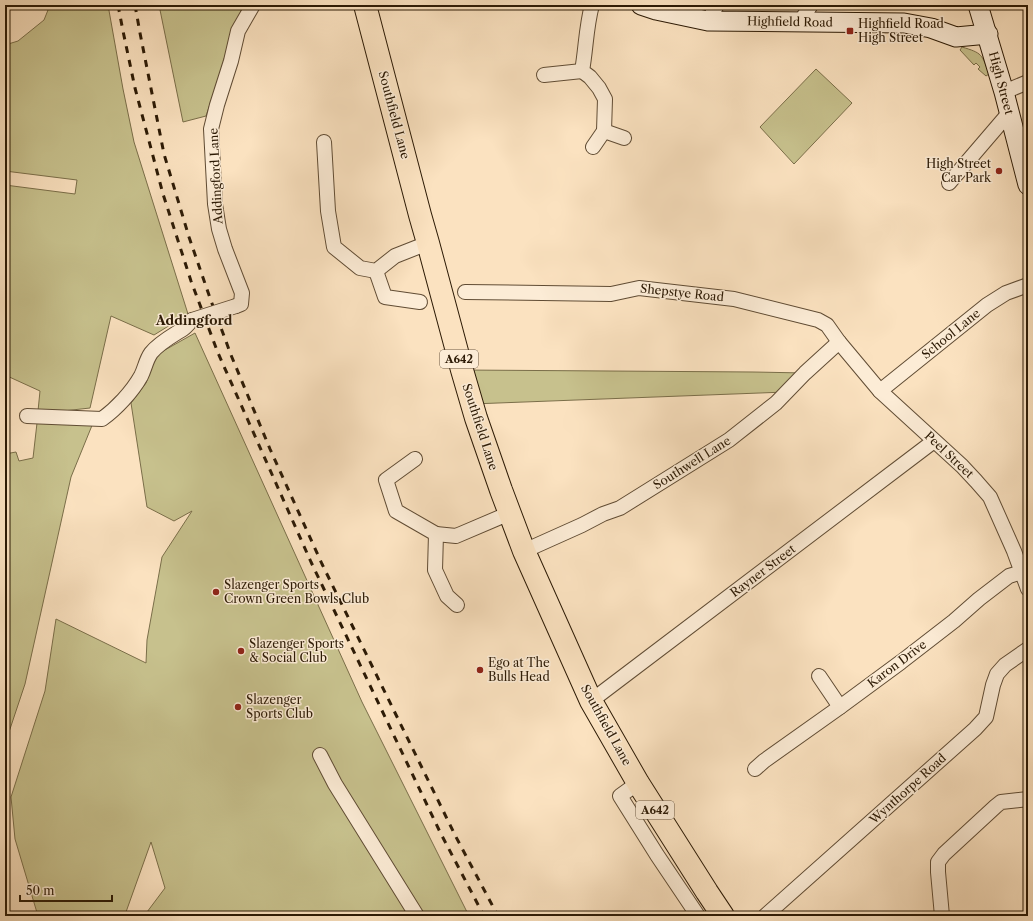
<svg xmlns="http://www.w3.org/2000/svg" width="1033" height="921" font-family="'Libre Caslon Text',serif">
  <style>
    .green { fill: #c7c18d; stroke: #7a6e49 }
    .lines { fill: none; stroke-linecap: round; stroke-linejoin: round }
    .street-casing { stroke: #604c34; stroke-width: 16 }
    .secondary-casing { stroke: #2c1a05; stroke-width: 21 }
    .highway-casing { stroke: #2c1a05; stroke-width: 24 }
    .street { stroke: #fcecd6; stroke-width: 14 }
    .secondary { stroke: #fcecd6; stroke-width: 19 }
    .highway { stroke: #fbe2c0; stroke-width: 22 }
    .rail { stroke: #2c1a05; stroke-width: 3; stroke-dasharray: 7 7; stroke-linecap: butt }
    .street-bridge-casing { stroke: #604c34; stroke-width: 16; stroke-linecap: butt }
    .street-bridge { stroke: #fcecd6; stroke-width: 14 }
    .poi-dot { fill: #8f2418; stroke: #fcecd6; stroke-width: 1.5 }
    .labels { text-anchor: middle; stroke-width: 3; stroke-linejoin: round; paint-order: stroke }
    .shield { fill: #fcecd6; stroke: #6a5944; stroke-width: 1 }
    .shield-label { font-size: 11px; font-weight: bold; fill: #2c1a05 }
    .street-label { font-size: 12px; fill: #2c1a05; stroke: #fcecd6 }
    .poi-label { font-size: 12px; fill: #2c1a05; stroke: #fcecd6; text-anchor: start }
    .neighbourhood-label { font-size: 13px; font-weight: bold; fill: #2c1a05; stroke: #fcecd6 }
  </style>
  <rect width="100%" height="100%" fill="#fbe2c0"/>
  <filter id="stains"><feTurbulence type="fractalNoise" baseFrequency=".005" numOctaves="4"/><feColorMatrix values="0 0 0 0 .2 0 0 0 0 .09 0 0 0 0 .02 0 0 0 .5 -.17"/></filter>
  <radialGradient id="worn" r=".72"><stop offset=".6" stop-color="#630" stop-opacity="0"/><stop offset="1" stop-color="#630" stop-opacity=".3"/></radialGradient>
  <g class="green">
    <path d="M50,5H108L123,89L134,142L188,314L154,335L111,316L90,408L63,411H38L40,391L5,375V185L75,194L77,180L5,171V45L18,41L44,20Z"/>
    <path d="M159,5H243L206,116L183,122Z"/>
    <path d="M962,47C982,53 982,54 989,74L986,76L978,69L980,67L976,63L974,65L960,50Z"/>
    <path d="M816,69L852,103L794,164L760,127Z"/>
    <path d="M195,333L362,702L469,916H144L165,888L151,842L126,912L120,916H38L15,839L11,797L45,691L56,619L146,663L147,640L162,557L192,511L174,521L147,507L131,403L146,383L156,355Z"/>
    <path d="M462,370L753,372L805,373L786,392L472,404Z"/>
    <path d="M37,423H93L71,477L25,684L5,744V454L16,452L19,461L33,458Z"/>
  </g>
  <g class="lines">
    <defs>
      <g id="street">
        <path d="M592,5C586,27 586,49 582,71L590,77L599,88L605,99L604,131L593,147"/>
        <path d="M708,21L717,5"/>
        <path d="M800,22L811,5"/>
        <path d="M544,75L582,71"/>
        <path d="M1004,92L1028,82"/>
        <path d="M604,131L624,138"/>
        <path d="M324,142L328,211L334,247L360,268L376,271L395,256L428,243"/>
        <path d="M949,183L1009,113"/>
        <path d="M376,271L385,297L420,302"/>
        <path d="M465,292L611,294L639,288L734,299L818,320L827,325L839,342L880,391L962,466L976,481L990,497L1014,551L1028,589"/>
        <path d="M236,306L241,304L242,293L225,249L219,229L215,204L211,129L217,105L231,61L238,31L253,5"/>
        <path d="M880,391L987,305L1006,293L1028,285"/>
        <path d="M27,416L102,419C116,409 132,392 141,376C145,368 146,360 151,353C159,343 172,336 183,329C186,327 189,323 192,320"/>
        <path d="M415,459L386,480L396,511L436,534L435,570L447,596L457,605"/>
        <path d="M436,534L456,536L510,513"/>
        <path d="M524,551L582,525L603,514L620,508L729,440L776,403L805,373L839,342"/>
        <path d="M819,676L840,707"/>
        <path d="M591,701L934,441"/>
        <path d="M320,755L335,784L417,916"/>
        <path d="M755,769L764,761L840,707L901,662L954,621L979,599L1009,576L1022,572"/>
        <path d="M638,783L620,796L657,855L698,916"/>
        <path d="M765,916L975,729L986,717L993,685L997,674L1005,665L1028,649"/>
        <path d="M942,916L938,872V862L944,854L996,806L1001,802L1028,799"/>
      </g>
      <g id="secondary">
        <path d="M641,5L656,10L708,21L904,23L931,28L956,37L988,34"/>
        <path d="M978,5L1004,92L1028,185"/>
      </g>
      <path id="highway" d="M365,5L420,215L428,243L462,370L476,418L501,490L524,551L591,701L638,783L707,892L723,916"/>
    </defs>
    <use href="#street" class="street-casing"/>
    <use href="#secondary" class="secondary-casing"/>
    <use href="#highway" class="highway-casing"/>
    <use href="#street" class="street"/>
    <use href="#secondary" class="secondary"/>
    <use href="#highway" class="highway"/>
    <g class="rail">
      <path d="M118,5L123,31L135,88L163,194L191,281L218,353L311,562L440,832L484,916"/>
      <path d="M135,5L140,33L164,154L189,237L210,298L231,355L270,449L322,564L456,837L498,916"/>
    </g>
    <defs>
      <path id="street-bridge" d="M192,320L236,306"/>
    </defs>
    <use href="#street-bridge" class="street-bridge-casing"/>
    <use href="#street-bridge" class="street-bridge"/>
  </g>
  <g class="poi-dot">
    <rect x="846" y="27" width="8" height="8" rx="2"/>
    <circle cx="999" cy="171" r="4"/>
    <circle cx="216" cy="592" r="4"/>
    <circle cx="241" cy="651" r="4"/>
    <circle cx="480" cy="670" r="4"/>
    <circle cx="238" cy="707" r="4"/>
  </g>
  <g class="labels">
    <g class="shield">
      <rect x="440" y="350" width="38" height="18" rx="3"/>
      <rect x="636" y="801" width="38" height="18" rx="3"/>
    </g>
    <g class="shield-label">
      <text x="459" y="363">A642</text>
      <text x="655" y="814">A642</text>
    </g>
    <g class="street-label">
      <text transform="translate(790 22) rotate(1)" y="4">Highfield Road</text>
      <text transform="translate(1001 83) rotate(75)" y="4">High Street</text>
      <text transform="translate(394 115) rotate(75)" y="4">Southfield Lane</text>
      <text transform="translate(216 176) rotate(-93)" y="4">Addingford Lane</text>
      <text transform="translate(682 293) rotate(6)" y="4">Shepstye Road</text>
      <text transform="translate(951 334) rotate(-39)" y="4">School Lane</text>
      <text transform="translate(480 427) rotate(72)" y="4">Southfield Lane</text>
      <text transform="translate(949 455) rotate(43)" y="4">Peel Street</text>
      <text transform="translate(692 463) rotate(-32)" y="4">Southwell Lane</text>
      <text transform="translate(763 571) rotate(-37)" y="4">Rayner Street</text>
      <text transform="translate(897 664) rotate(-37)" y="4">Karon Drive</text>
      <text transform="translate(606 725) rotate(61)" y="4">Southfield Lane</text>
      <text transform="translate(908 789) rotate(-42)" y="4">Wynthorpe Road</text>
    </g>
    <g class="poi-label">
      <text x="858" y="28">Highfield Road<tspan x="858" dy="14">High Street</tspan></text>
      <text x="991" y="168" text-anchor="end">High Street<tspan x="991" dy="14">Car Park</tspan></text>
      <text x="224" y="589">Slazenger Sports<tspan x="224" dy="14">Crown Green Bowls Club</tspan></text>
      <text x="249" y="648">Slazenger Sports<tspan x="249" dy="14">&amp; Social Club</tspan></text>
      <text x="488" y="667">Ego at The<tspan x="488" dy="14">Bulls Head</tspan></text>
      <text x="246" y="704">Slazenger<tspan x="246" dy="14">Sports Club</tspan></text>
    </g>
    <g class="neighbourhood-label">
      <text x="194" y="325">Addingford</text>
    </g>
  </g>
  <rect width="1033" height="921" fill="none" stroke="#fbe2c0" stroke-width="20"/>
  <rect x="6" y="6" width="1021" height="909" fill="none" stroke="#2c1a05" stroke-width="2"/>
  <rect x="10" y="10" width="1013" height="901" fill="none" stroke="#2c1a05"/>
  <path d="M20 895v6h92v-6" fill="none" stroke="#2c1a05" stroke-width="2"/>
  <text x="26" y="895" font-size="12" fill="#2c1a05" stroke="#fcecd6" stroke-width="3" paint-order="stroke">50 m</text>
  <rect width="100%" height="100%" filter="url(#stains)"/>
  <rect width="100%" height="100%" fill="url(#worn)"/>
</svg>
